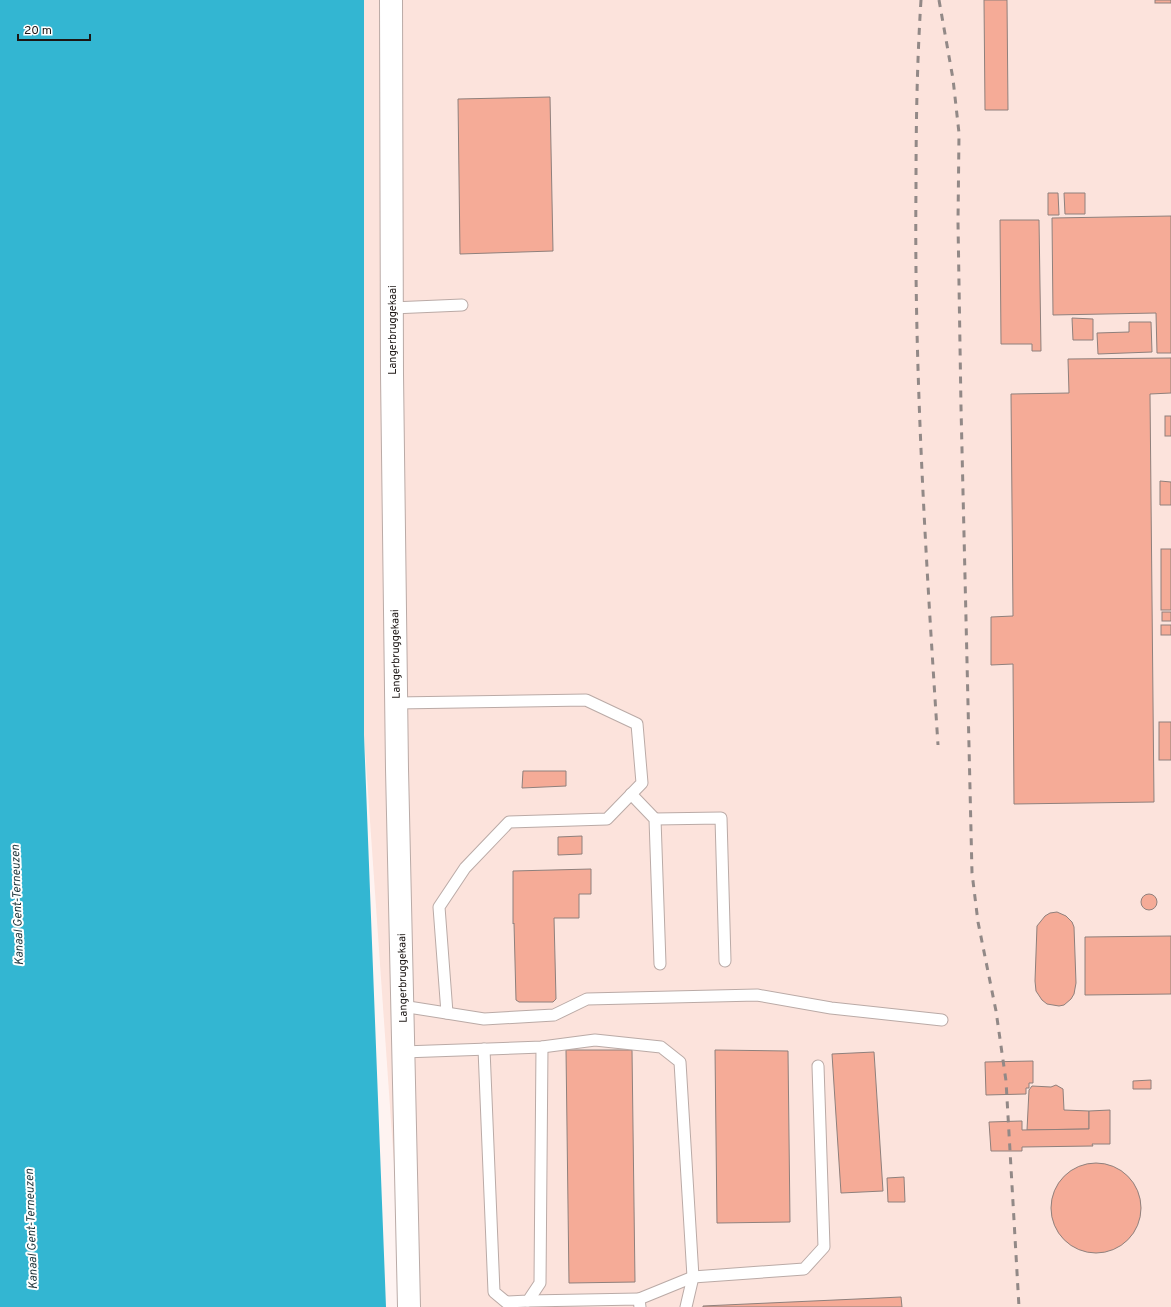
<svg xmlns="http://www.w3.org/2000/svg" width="1171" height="1307" font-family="Overpass,sans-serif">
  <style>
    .built { fill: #fce3dc }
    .water { fill: #33b6d2 }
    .building { fill: #f5ab97; stroke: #8f807c }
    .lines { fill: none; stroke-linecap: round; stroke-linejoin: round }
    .service-casing { stroke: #baaaa6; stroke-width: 13 }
    .secondary-casing { stroke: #baaaa6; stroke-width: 24 }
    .service { stroke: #fff; stroke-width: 11 }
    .secondary { stroke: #fff; stroke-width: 22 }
    .rail { stroke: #928987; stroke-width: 3; stroke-dasharray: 7 7; stroke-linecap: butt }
    .labels { text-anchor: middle; stroke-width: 4; stroke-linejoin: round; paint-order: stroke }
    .street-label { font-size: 11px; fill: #1c1614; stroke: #fff }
    .water-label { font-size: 12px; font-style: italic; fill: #1f353a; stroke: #fff }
  </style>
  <rect width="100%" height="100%" fill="#fef3f1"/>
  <path class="built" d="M364,0H1171V1307H404L364,735Z"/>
  <path class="water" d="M0,0H364V735L386,1307H0Z"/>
  <g class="building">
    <path d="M984,0H1007L1008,110H985Z"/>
    <rect x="1155" y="0" width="16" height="3"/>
    <path d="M550,97L553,251L460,254L458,99Z"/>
    <path d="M1048,193H1058L1059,215H1048Z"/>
    <path d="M1064,193H1085V214H1065Z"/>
    <path d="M1171,216V353H1157L1156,313L1053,315L1052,218Z"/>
    <path d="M1000,220H1039L1041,351H1032V344H1001Z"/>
    <path d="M1072,318L1093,319V340H1073Z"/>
    <path d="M1129,322H1151L1152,352L1098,354L1097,333L1129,332Z"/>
    <path d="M1171,358V393L1150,394L1154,802L1014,804L1013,664L991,665V617L1013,616L1011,394L1069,393L1068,359Z"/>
    <rect x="1165" y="416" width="6" height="20"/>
    <path d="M1160,481L1171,482V505H1160Z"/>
    <rect x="1161" y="549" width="10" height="61"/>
    <rect x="1162" y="612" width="9" height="9"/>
    <rect x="1161" y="625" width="10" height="10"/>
    <rect x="1159" y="722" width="12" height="38"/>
    <path d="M523,771H566V786L522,788Z"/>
    <path d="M582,836V854L558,855V837Z"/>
    <path d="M591,869V894H579V918H554L556,999L553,1002H519L516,1000L514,923L513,924V871Z"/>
    <circle cx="1149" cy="902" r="8"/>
    <path d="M1057,912L1066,916L1072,922L1074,927L1076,983L1074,994L1071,999L1064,1005L1059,1006L1047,1004L1042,1000L1036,991L1035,981L1037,926L1045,916L1050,913Z"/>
    <path d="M1171,936V994L1085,995V937Z"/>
    <path d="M566,1050H632L635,1282L569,1283Z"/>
    <path d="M715,1050L788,1051L790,1222L717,1223Z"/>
    <path d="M874,1052L883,1191L841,1193L832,1054Z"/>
    <path d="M1033,1061V1083H1029V1088H1026V1094L986,1095L985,1062Z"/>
    <path d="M1151,1080V1089H1133V1081Z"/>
    <path d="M1056,1085L1063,1089L1064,1110L1089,1111V1129L1027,1130L1029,1090L1032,1086L1051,1087Z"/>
    <path d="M1110,1110V1144H1092L1093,1146L1022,1147V1151H991L989,1122L1022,1121V1130L1089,1129V1111Z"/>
    <circle cx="1096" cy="1208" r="45"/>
    <path d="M904,1177L905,1202H888L887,1178Z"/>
    <path d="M901,1297L902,1307H703V1306Z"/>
  </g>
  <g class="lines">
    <defs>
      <g id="service">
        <path d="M392,308L462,305"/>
        <path d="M396,703L586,700L637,724L642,783L607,819L509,822L465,868L439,907L447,1013"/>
        <path d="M631,794L655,819L660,964"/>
        <path d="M655,819L721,818L725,961"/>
        <path d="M402,1006L484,1019L554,1015L587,999L757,995L831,1008L942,1020"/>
        <path d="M484,1049L494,1292L506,1302L528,1301L540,1283L542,1047"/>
        <path d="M403,1052L542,1047L595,1040L661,1047L680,1062L693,1277L686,1307"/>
        <path d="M639,1299L693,1277L804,1269L824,1247L818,1066"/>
        <path d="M528,1301L639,1299L640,1307"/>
      </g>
      <path id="secondary" d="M391,0L392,374L397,769L409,1307"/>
    </defs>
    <use href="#service" class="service-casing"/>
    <use href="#secondary" class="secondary-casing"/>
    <use href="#service" class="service"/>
    <use href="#secondary" class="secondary"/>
    <g class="rail">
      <path d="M921,0C917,62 916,125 916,187C914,373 926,559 938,745"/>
      <path d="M939,0L953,79L959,133L958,222L961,407L972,873L978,922L996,1011L1006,1081L1019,1307"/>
    </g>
  </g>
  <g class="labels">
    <g class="street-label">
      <text transform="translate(392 330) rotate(-90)" y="4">Langerbruggekaai</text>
      <text transform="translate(395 654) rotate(-91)" y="4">Langerbruggekaai</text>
      <text transform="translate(402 978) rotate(-91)" y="4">Langerbruggekaai</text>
    </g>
    <g class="water-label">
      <text transform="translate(17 905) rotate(-92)" y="4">Kanaal Gent-Terneuzen</text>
      <text transform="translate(31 1229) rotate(-92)" y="4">Kanaal Gent-Terneuzen</text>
    </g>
  </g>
  <path d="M18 34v6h72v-6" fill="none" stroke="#1c1614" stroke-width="2"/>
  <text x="24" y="34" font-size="12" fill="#1c1614" stroke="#ffffff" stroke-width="3" paint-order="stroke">20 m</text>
</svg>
